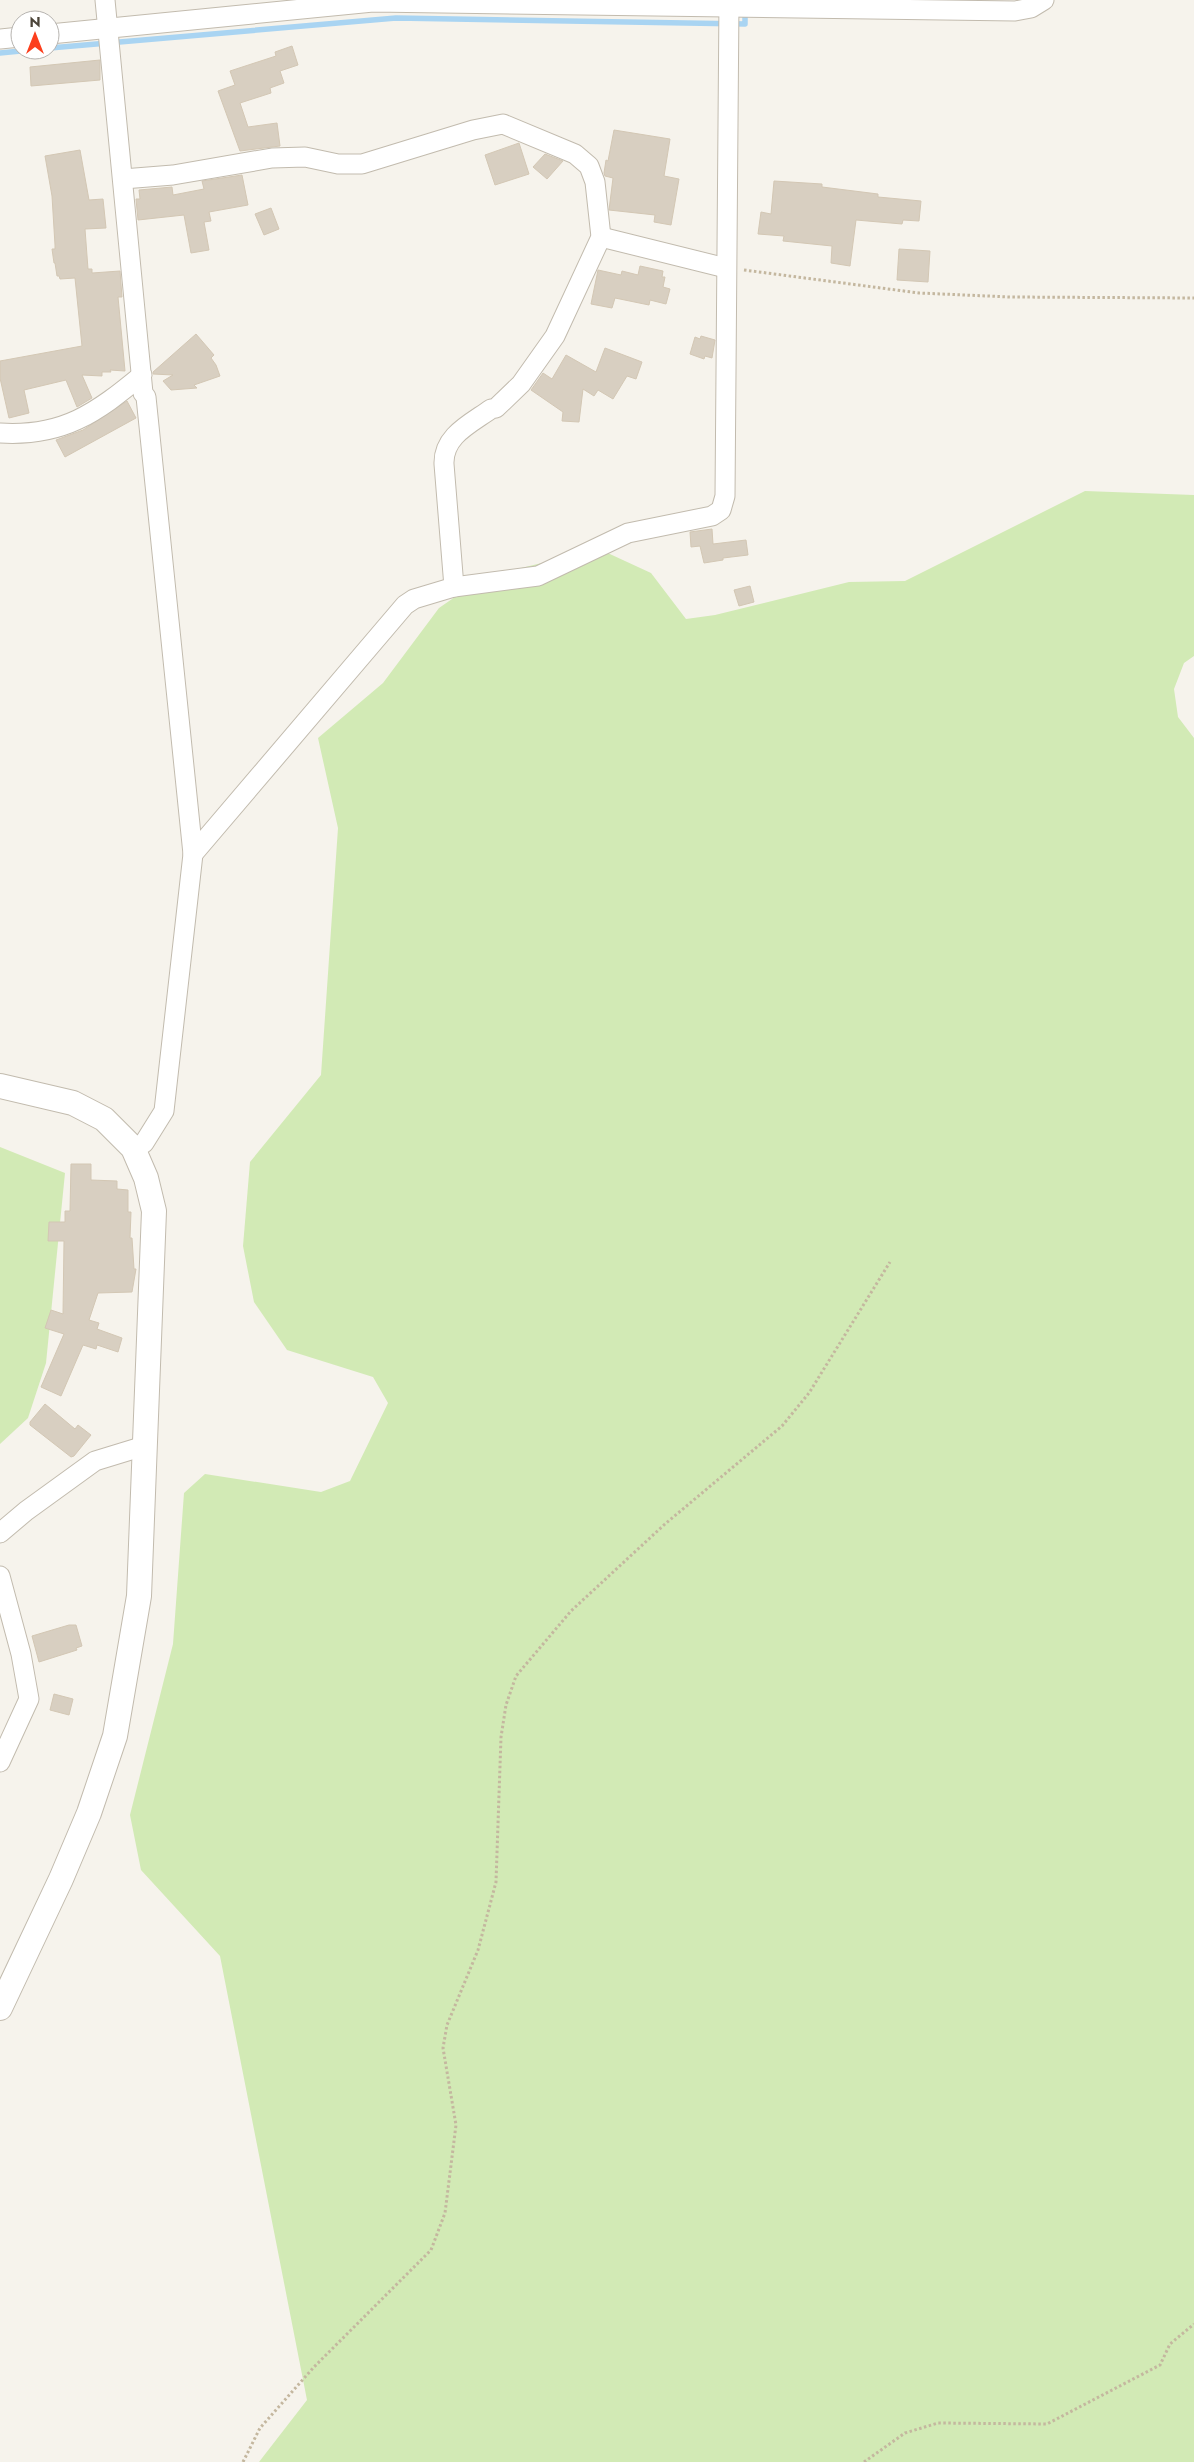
<svg xmlns="http://www.w3.org/2000/svg" width="1194" height="2462" font-family="Jost,sans-serif">
  <style>
    .green { fill: #d2eab5 }
    .lines { fill: none; stroke-linecap: round; stroke-linejoin: round }
    .stream { stroke: #a9d4f2; stroke-width: 5.5 }
    .building { fill: #d8cfc1; stroke: #d3c7b4 }
    .minor-casing { stroke: #c2bbae; stroke-width: 21 }
    .tertiary-casing { stroke: #c2bbae; stroke-width: 26 }
    .path { stroke: #c4b79f; stroke-width: 3; stroke-dasharray: 2.5 2.5; stroke-linecap: butt }
    .minor { stroke: #fff; stroke-width: 19 }
    .tertiary { stroke: #fff; stroke-width: 24 }
  </style>
  <rect width="100%" height="100%" fill="#f6f3ec"/>
  <g class="green">
    <path d="M1085,491L1194,495V656L1184,663L1174,689L1178,717L1194,738V2462H259L307,2400L220,1956L141,1870L130,1815L173,1644L184,1493L205,1474L321,1492L350,1481L388,1403L373,1377L287,1350L254,1302L243,1246L250,1162L321,1075L338,828L318,738L383,683L439,608L484,577L599,549L651,573L686,619L715,615L849,582L905,581Z"/>
    <path d="M0,1147L65,1173L46,1363L28,1418L0,1444Z"/>
  </g>
  <g class="lines">
    <g class="stream">
      <path d="M50,48L396,18L745,24V10"/>
      <path d="M0,53L31,50"/>
    </g>
  </g>
  <g class="building">
    <path d="M292,46L298,65L280,71L284,83L270,88L271,93L240,103L248,127L277,123L280,146L240,151L218,91L235,85L230,71L276,56L275,52Z"/>
    <path d="M100,60V80L31,86L30,67Z"/>
    <path d="M614,130L670,139L664,176L679,179L671,225L654,222L655,215L609,210L613,178L605,176L604,173L606,160L608,161Z"/>
    <path d="M519,143L529,174L495,185L485,155Z"/>
    <path d="M80,150L89,200L103,199L106,228L85,229L88,269H92V273L120,271L122,297H118L125,371L110,370L111,372H102V376L82,375L92,398L77,407L66,380L24,390L29,413L9,418L0,378V361L82,346L75,278L60,279L59,276H57L55,263H54L52,249H55V245L52,196L45,156Z"/>
    <path d="M545,154L563,161L547,179L533,167Z"/>
    <path d="M242,175L248,205L209,212L211,221L204,222L209,250L191,253L184,215L138,220L136,199H140L139,190L172,187L173,195L204,189L202,181Z"/>
    <path d="M774,181L822,184V187L878,194V197L921,201L919,221L903,220L902,224L856,220L850,266L831,263L832,246L783,241L784,236L758,234L761,212L771,214Z"/>
    <path d="M271,208L279,229L264,235L255,214Z"/>
    <path d="M899,249L930,251L928,282L897,280Z"/>
    <path d="M640,266L663,271L662,277H665L663,287L670,289L666,304L650,300L649,305L615,298L612,308L591,304L598,270L621,275L622,271L638,275Z"/>
    <path d="M196,334L214,355L211,358L216,365L220,376L194,385L197,388L171,390L163,381L173,375L153,374V372Z"/>
    <path d="M701,336L715,340L712,358L705,356L704,359L690,354L695,337L700,339Z"/>
    <path d="M605,348L642,362L636,379L627,376L613,399L598,390L594,396L583,389L579,422L562,421L563,412L531,390L543,373L552,379L566,355L596,372Z"/>
    <path d="M127,401L136,418L65,457L56,440L83,430Z"/>
    <path d="M712,529L713,544L746,540L748,555L723,558V560L704,563L700,546L691,547L690,532Z"/>
    <path d="M750,586L754,602L739,606L734,590Z"/>
    <path d="M71,1164H91V1180L117,1181V1189L128,1190V1212H131L130,1238H132L134,1269H136L132,1292L98,1293L89,1320L99,1323L97,1329L122,1338L118,1352L97,1345L96,1349L83,1345L61,1396L41,1387L64,1334L45,1328L51,1310L63,1314L64,1241H48L49,1222H65V1211H70Z"/>
    <path d="M45,1404L75,1429L78,1425L91,1435L74,1456L71,1457L30,1425V1422Z"/>
    <path d="M69,1625H76L82,1646L76,1648L77,1650L39,1662L32,1636Z"/>
    <path d="M54,1694L73,1699L69,1715L50,1710Z"/>
  </g>
  <g class="lines">
    <defs>
      <g id="minor">
        <path d="M105,0L143,393L146,397L193,854L164,1111L144,1143L133,1148"/>
        <path d="M50,34L373,2L1015,11L1031,8L1044,0"/>
        <path d="M0,39L20,37"/>
        <path d="M123,179L173,175L272,158L305,157L338,164H362L473,130L503,124L575,154L589,166L595,182L601,237L555,336L521,384L496,408L491,409C470,424 443,436 444,464L454,587"/>
        <path d="M601,237L726,268"/>
        <path d="M0,433C63,437 96,413 142,375"/>
        <path d="M193,854L405,605L414,599L454,587L538,576L628,533L712,516L721,510L725,496L729,0"/>
        <path d="M0,1533L26,1511L95,1461L144,1446"/>
        <path d="M0,1576L21,1654L29,1699L0,1762"/>
      </g>
      <path id="tertiary" d="M0,1086L73,1103L104,1119L133,1148L146,1178L154,1211L139,1596L115,1736L89,1813L61,1879L0,2008"/>
    </defs>
    <use href="#minor" class="minor-casing"/>
    <use href="#tertiary" class="tertiary-casing"/>
    <g class="path">
      <path d="M744,270L919,293L1010,297L1194,298"/>
      <path d="M243,2462L260,2428L314,2367L431,2250L445,2213L456,2125L443,2048L447,2025L478,1950L496,1882L501,1737L506,1705L516,1676L571,1611L665,1524L782,1426L809,1393L890,1262"/>
      <path d="M864,2462L905,2433L938,2423L1047,2424L1160,2365L1170,2344L1194,2324"/>
    </g>
    <use href="#minor" class="minor"/>
    <use href="#tertiary" class="tertiary"/>
  </g>
  <g transform="translate(35 35)"><circle r="24" fill="#ffffff" stroke="#b7b4b0"/>
  <path d="M0-4L9 19L0 12L-9 19Z" fill="#fc3f1d"/>
  <text y="-8" font-size="14" font-weight="bold" text-anchor="middle" fill="#4b4439">N</text>
  </g>
</svg>
